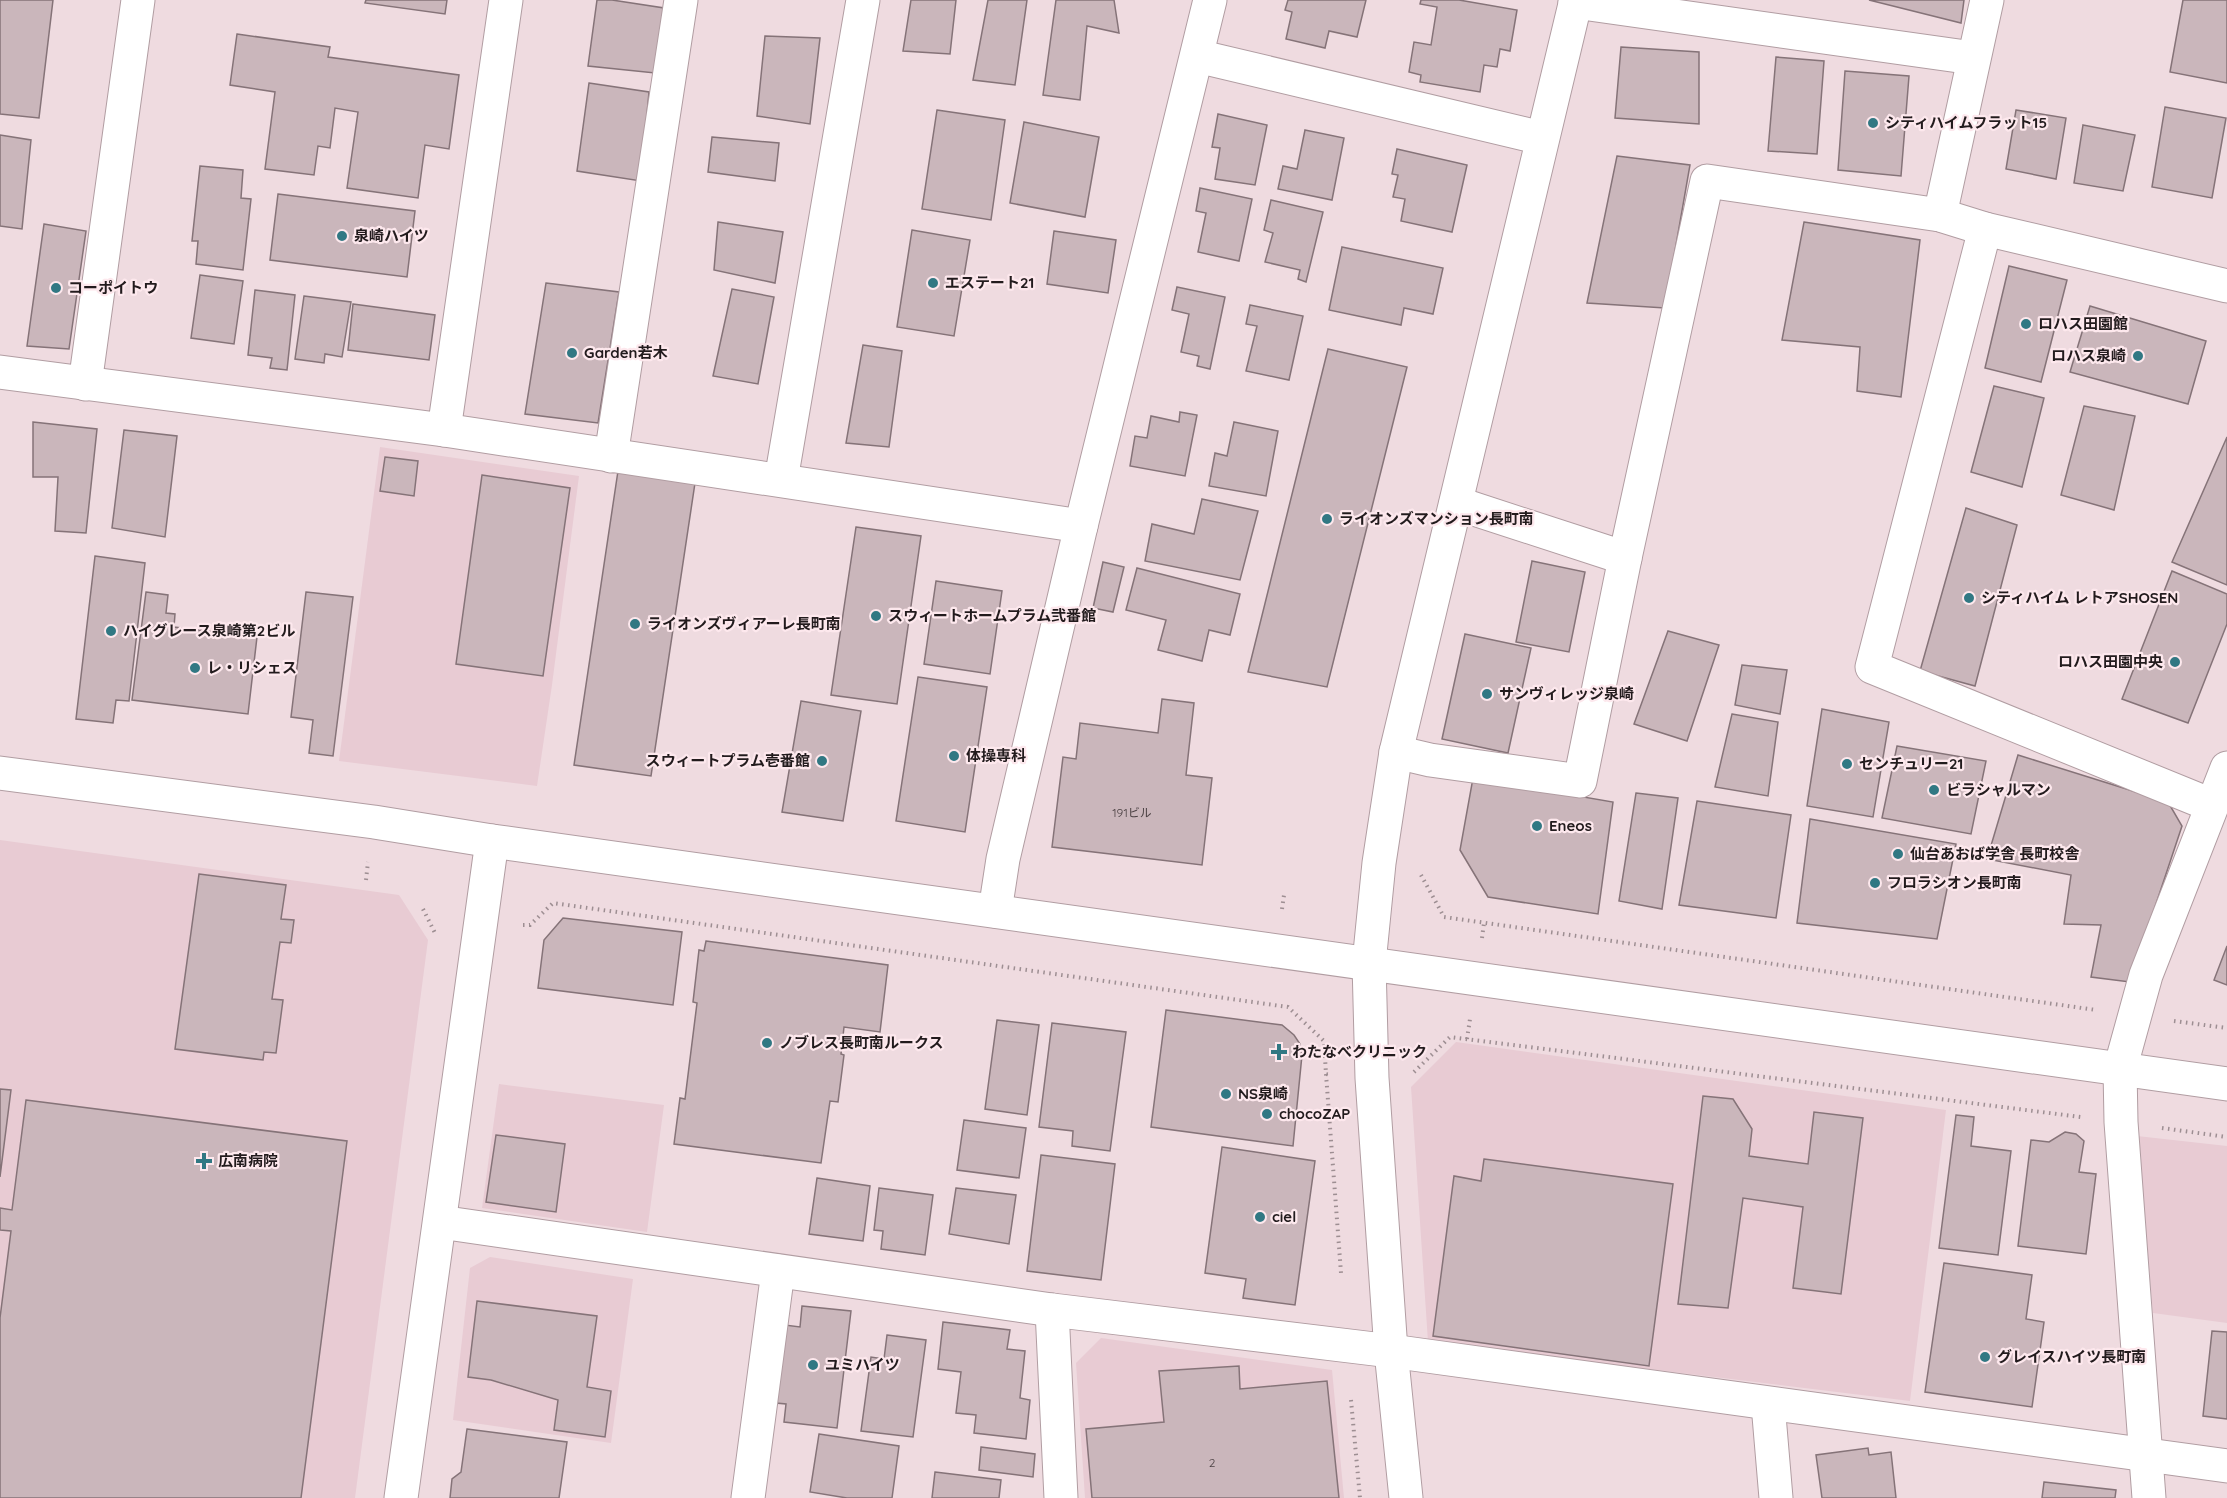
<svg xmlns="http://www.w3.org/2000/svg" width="2227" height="1498" font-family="Quicksand,'Noto Sans JP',sans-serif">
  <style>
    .built { fill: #e8cbd3 }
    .building { fill: #cab6bb; stroke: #857378; stroke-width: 1.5 }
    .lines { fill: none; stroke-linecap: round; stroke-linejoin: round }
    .street-casing { stroke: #b19da2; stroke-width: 35 }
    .secondary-casing { stroke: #b19da2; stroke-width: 35 }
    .path { stroke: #9d8e92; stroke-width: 4; stroke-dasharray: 1.5 4.5; stroke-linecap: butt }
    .street { stroke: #fff; stroke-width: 33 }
    .secondary { stroke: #fff; stroke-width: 33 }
    .poi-dot { fill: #317883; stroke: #fde8ed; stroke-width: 2 }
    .labels { text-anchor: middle; stroke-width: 4.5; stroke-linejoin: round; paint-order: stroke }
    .number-label { font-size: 12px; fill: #4c4244 }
    .poi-label { font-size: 15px; font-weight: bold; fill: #221b1d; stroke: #fde8ed; text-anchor: start }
  </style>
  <rect width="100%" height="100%" fill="#efdbe0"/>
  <g class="built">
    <path d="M380,447L579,476L552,685L537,786L339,761Z"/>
    <path d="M0,840L399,895L428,940L355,1498H0Z"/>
    <path d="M1456,1042L1946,1110L1910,1401L1428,1342L1411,1087Z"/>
    <path d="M499,1084L664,1105L647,1232L482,1208Z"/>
    <path d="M2137,1136L2227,1146V1323L2153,1313Z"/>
    <path d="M490,1257L633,1279L611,1443L453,1420L470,1268Z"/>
    <path d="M1101,1338L1332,1370L1344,1498H1085L1076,1363Z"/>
  </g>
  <g class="building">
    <path d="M0,0H53L39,118L0,114Z"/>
    <path d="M366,0H447L445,14L365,3Z"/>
    <path d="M597,0H612L664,8L655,73L588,66Z"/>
    <path d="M911,0H956L950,54L903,51Z"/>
    <path d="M988,0H1027L1015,85L973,80Z"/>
    <path d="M1056,0H1114L1119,33L1087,26L1080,100L1043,95Z"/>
    <path d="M1288,0H1366L1357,37L1329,31L1325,48L1286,39L1292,12L1285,10Z"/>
    <path d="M1421,0H1459L1517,10L1510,51L1500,49L1497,67L1484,65L1480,92L1420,82L1421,75L1409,72L1414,42L1431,45L1437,7L1420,4Z"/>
    <path d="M1869,0H1964L1961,23Z"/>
    <path d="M2183,0H2227V83L2170,72Z"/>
    <path d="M237,34L330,47L328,57L459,75L449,149L425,145L418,198L347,188L358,112L335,108L330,148L318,146L314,175L265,169L275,92L230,85Z"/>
    <path d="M765,36L820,38L810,124L757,116Z"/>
    <path d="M1621,47L1699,52V124L1615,118Z"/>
    <path d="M1776,57L1824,61L1817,154L1768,151Z"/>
    <path d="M1845,71L1909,76L1901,176L1838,170Z"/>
    <path d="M589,83L649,92L641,181L577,171Z"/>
    <path d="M2165,107L2226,118L2212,198L2152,187Z"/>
    <path d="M937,110L1005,120L991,220L922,209Z"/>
    <path d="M2016,110L2066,118L2056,179L2006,169Z"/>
    <path d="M1218,114L1267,125L1255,185L1215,179L1220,148L1212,147Z"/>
    <path d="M1024,122L1099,137L1085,217L1010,203Z"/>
    <path d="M2083,125L2135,135L2123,191L2074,183Z"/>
    <path d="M1305,130L1344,138L1332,200L1278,189L1283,166L1297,169Z"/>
    <path d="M0,135L31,140L22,229L0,226Z"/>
    <path d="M712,137L779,143L775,181L708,172Z"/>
    <path d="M1397,149L1467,165L1452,232L1401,221L1405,199L1393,197L1398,175L1392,174Z"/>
    <path d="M1617,156L1690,165L1665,308L1587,303Z"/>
    <path d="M200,166L243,170L241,198L251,199L243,270L196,264L198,241H192Z"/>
    <path d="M1200,188L1252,199L1239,261L1198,252L1206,213L1196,211Z"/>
    <path d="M278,194L415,211L407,277L270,260Z"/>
    <path d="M1271,200L1323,212L1306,282L1298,279L1300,270L1265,262L1273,233L1264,230Z"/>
    <path d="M718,222L783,232L775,283L714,270Z"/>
    <path d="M1804,222L1920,240L1901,397L1857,391L1860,347L1782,340Z"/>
    <path d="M44,224L86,231L69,349L27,346Z"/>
    <path d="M912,230L970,240L954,336L897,327Z"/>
    <path d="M1054,231L1116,240L1108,293L1047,284Z"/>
    <path d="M1342,247L1443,268L1433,314L1404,308L1401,325L1329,310Z"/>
    <path d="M2009,266L2067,280L2041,382L1985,368Z"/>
    <path d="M200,275L243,281L234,344L191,338Z"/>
    <path d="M546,283L619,292L598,423L525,414Z"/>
    <path d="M1177,287L1225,297L1210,369L1197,366L1199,356L1181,352L1189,314L1172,310Z"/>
    <path d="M732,289L774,297L758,384L713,376Z"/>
    <path d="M255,290L295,295L287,370L270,368L272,358L248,355Z"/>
    <path d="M304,296L351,302L342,357L325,354L324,363L295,359Z"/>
    <path d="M353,304L435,315L429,360L348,350Z"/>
    <path d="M1250,305L1303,316L1289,380L1246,371L1257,326L1246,324Z"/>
    <path d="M2090,306L2206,341L2188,404L2070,372Z"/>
    <path d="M863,345L902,351L889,447L846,443Z"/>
    <path d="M1328,349L1407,367L1327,687L1248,672Z"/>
    <path d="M1994,386L2044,398L2022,487L1971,472Z"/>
    <path d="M2084,406L2135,416L2114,510L2061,495Z"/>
    <path d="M1180,412L1197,415L1185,476L1130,466L1135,436L1147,438L1151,416L1179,422Z"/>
    <path d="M33,422L97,429L86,533L55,531L58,477H33Z"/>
    <path d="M1234,422L1278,431L1266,496L1209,486L1215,453L1227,456Z"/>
    <path d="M124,430L177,436L165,537L112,528Z"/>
    <path d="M2227,437V585L2172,562Z"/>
    <path d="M385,457L418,461L414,496L380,491Z"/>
    <path d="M618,471L695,483L651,776L574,765Z"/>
    <path d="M482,475L570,488L543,676L456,664Z"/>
    <path d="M1202,499L1258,511L1240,580L1145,561L1152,524L1194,534Z"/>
    <path d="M1966,508L2017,525L1975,686L1920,671Z"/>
    <path d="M856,527L921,536L897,704L831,695Z"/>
    <path d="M95,556L145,563L129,701L116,700L113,723L76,719Z"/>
    <path d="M1532,561L1585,572L1569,652L1516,642Z"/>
    <path d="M1103,562L1124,567L1113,612L1093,608Z"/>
    <path d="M1137,568L1240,594L1230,635L1209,630L1202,661L1158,650L1166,620L1126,610Z"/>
    <path d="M2172,571L2227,594V624L2188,723L2122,699Z"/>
    <path d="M936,581L1002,591L990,674L924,664Z"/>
    <path d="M146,592L168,595L166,613L175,614L174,627L257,637L248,714L132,700Z"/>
    <path d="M306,592L353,597L333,756L309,753L313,720L291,717Z"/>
    <path d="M1668,631L1719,645L1687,741L1634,724Z"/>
    <path d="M1465,634L1531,648L1508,753L1442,739Z"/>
    <path d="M1742,665L1787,670L1780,714L1735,705Z"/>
    <path d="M918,677L987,687L965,832L896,821Z"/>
    <path d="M1162,699L1194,703L1186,775L1212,778L1202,865L1052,847L1063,757L1076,759L1080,723L1158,733Z"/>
    <path d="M801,701L861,711L843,821L782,812Z"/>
    <path d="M1822,709L1889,722L1873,817L1807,806Z"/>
    <path d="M1732,714L1778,722L1768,796L1715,787Z"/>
    <path d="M1897,746L1986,761L1971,834L1882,818Z"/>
    <path d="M2018,755L2168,802L2182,826L2130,982L2091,977L2101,925L2064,924L2071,875L1987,859Z"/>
    <path d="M1473,778L1613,802L1598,914L1488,897L1460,850Z"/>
    <path d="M1636,793L1678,798L1662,909L1619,901Z"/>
    <path d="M1697,801L1791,815L1776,918L1679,905Z"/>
    <path d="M1810,819L1956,844L1937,939L1797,923Z"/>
    <path d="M199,874L286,885L281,919L294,920L291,943L280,942L272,999L283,1000L276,1053L264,1052L263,1060L175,1049Z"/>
    <path d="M563,918L682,932L673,1005L538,988L544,940Z"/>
    <path d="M706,941L888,965L880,1032L844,1027L841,1054L844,1055L838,1102L830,1101L821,1163L674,1144L680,1098L685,1099L697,1003L693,1002L699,950L704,951Z"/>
    <path d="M2227,946V985L2214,980Z"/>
    <path d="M1166,1010L1282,1025L1294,1035L1300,1044L1302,1055L1293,1146L1151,1127Z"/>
    <path d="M997,1020L1039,1025L1027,1115L985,1109Z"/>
    <path d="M1052,1023L1126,1032L1110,1151L1072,1146L1073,1131L1039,1127Z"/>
    <path d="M0,1089L11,1090L0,1177Z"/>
    <path d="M1703,1096L1733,1099L1752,1129L1749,1156L1808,1164L1814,1112L1863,1118L1841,1294L1793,1288L1803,1207L1743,1198L1728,1308L1678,1304Z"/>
    <path d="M26,1100L347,1141L301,1498H0V1318L11,1231L0,1230V1208L12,1210Z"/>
    <path d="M1956,1115L1974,1117L1971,1146L2011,1151L1998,1255L1939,1248Z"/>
    <path d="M964,1120L1026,1128L1019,1178L957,1170Z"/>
    <path d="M2065,1132L2076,1134L2084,1141L2079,1172L2096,1174L2086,1254L2018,1246L2031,1140L2049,1142Z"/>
    <path d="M496,1135L565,1144L556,1212L486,1202Z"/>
    <path d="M1222,1147L1315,1161L1295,1305L1243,1298L1246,1279L1205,1273Z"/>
    <path d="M1041,1155L1115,1164L1101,1280L1027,1271Z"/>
    <path d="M1484,1159L1673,1184L1649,1366L1433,1336L1454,1176L1481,1181Z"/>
    <path d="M817,1178L870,1186L863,1241L809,1234Z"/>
    <path d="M879,1188L933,1195L925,1255L881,1249L883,1231L874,1230Z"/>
    <path d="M956,1188L1016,1195L1009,1244L949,1234Z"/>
    <path d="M1944,1263L2032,1275L2026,1319L2044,1322L2032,1407L1925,1392Z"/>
    <path d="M477,1301L597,1316L587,1387L611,1391L605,1437L554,1430L558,1400L491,1380L468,1377Z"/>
    <path d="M802,1306L851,1311L837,1428L784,1422L786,1404L776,1403L785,1325L800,1327Z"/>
    <path d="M943,1322L1010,1330L1007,1349L1025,1351L1020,1398L1030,1400L1026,1439L974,1433L976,1415L956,1413L961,1372L938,1369Z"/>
    <path d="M2212,1331L2227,1332V1419L2203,1416Z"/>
    <path d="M887,1335L926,1340L913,1437L861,1431L871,1357L884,1359Z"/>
    <path d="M1239,1366L1240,1389L1327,1381L1339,1498H1092L1086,1429L1164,1422L1159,1371Z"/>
    <path d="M467,1429L567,1442L559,1498H450L452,1479L461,1472Z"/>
    <path d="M819,1434L899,1446L892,1498H847L810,1492Z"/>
    <path d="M981,1447L1035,1454L1033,1477L979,1470Z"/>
    <path d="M1868,1448L1869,1455L1891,1452L1896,1498H1822L1816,1455Z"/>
    <path d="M935,1472L1001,1480L999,1498H932Z"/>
    <path d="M2044,1482L2116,1490L2115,1498H2042Z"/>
  </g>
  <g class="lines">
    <defs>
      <g id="street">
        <path d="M1575,2L1973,58"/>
        <path d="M1197,56L1542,138"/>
        <path d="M1940,215L1987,0"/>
        <path d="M0,372L444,430L1081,526"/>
        <path d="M85,384L138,0"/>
        <path d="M444,430L506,0"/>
        <path d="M611,456L681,0"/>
        <path d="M781,480L863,0"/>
        <path d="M1456,503L1625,558"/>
        <path d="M1396,752L1430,760L1580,781L1625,558L1707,181L1940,215L1985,229"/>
        <path d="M2211,805L1872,667L1985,229L2227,286"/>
        <path d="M995,911L1003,859L1081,526L1210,0"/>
        <path d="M440,1222L1052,1310L1391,1351L2227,1466"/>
        <path d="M1052,1310L1061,1498"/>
        <path d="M1768,1404L1776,1498"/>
        <path d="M748,1498L778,1271"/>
        <path d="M2149,1498L2121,1122L2120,1069L2146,975L2227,768"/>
      </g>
      <g id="secondary">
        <path d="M0,773L374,822L492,841L2227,1084"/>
        <path d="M401,1498L492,841"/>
        <path d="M1406,1498L1391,1351L1372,1078L1369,963L1379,863L1396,752L1576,0"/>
      </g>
    </defs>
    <use href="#street" class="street-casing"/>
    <use href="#secondary" class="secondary-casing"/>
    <g class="path">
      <path d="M1421,875L1444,917L2096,1010"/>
      <path d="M366,880L368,862"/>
      <path d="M423,909L436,935"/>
      <path d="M1282,909L1284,895"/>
      <path d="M523,925H530L553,903L1288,1007L1324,1041L1326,1074L1330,1075"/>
      <path d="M1482,938L1484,923"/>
      <path d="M2174,1021L2227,1028"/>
      <path d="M1467,1039L1470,1019"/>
      <path d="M1414,1072L1450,1037L2081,1117"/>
      <path d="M1326,1074L1341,1273"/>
      <path d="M2162,1128L2227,1137"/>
      <path d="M1351,1400L1360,1498"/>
    </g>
    <use href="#street" class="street"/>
    <use href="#secondary" class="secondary"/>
  </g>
  <g class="poi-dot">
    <circle cx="1873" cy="123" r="6"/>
    <circle cx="342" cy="236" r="6"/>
    <circle cx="933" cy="283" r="6"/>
    <circle cx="56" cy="288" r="6"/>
    <circle cx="2026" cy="324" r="6"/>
    <circle cx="572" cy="353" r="6"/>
    <circle cx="2138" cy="356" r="6"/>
    <circle cx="1327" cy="519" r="6"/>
    <circle cx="1969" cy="598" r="6"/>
    <circle cx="876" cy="616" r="6"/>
    <circle cx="635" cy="624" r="6"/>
    <circle cx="111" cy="631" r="6"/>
    <circle cx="2175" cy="662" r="6"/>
    <circle cx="195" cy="668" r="6"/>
    <circle cx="1487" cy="694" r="6"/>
    <circle cx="954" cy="756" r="6"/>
    <circle cx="822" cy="761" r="6"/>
    <circle cx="1847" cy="764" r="6"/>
    <circle cx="1934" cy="790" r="6"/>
    <circle cx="1537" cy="826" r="6"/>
    <circle cx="1898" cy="854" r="6"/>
    <circle cx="1875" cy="883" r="6"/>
    <circle cx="767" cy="1043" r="6"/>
    <path d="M1276 1043h6v6h6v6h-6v6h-6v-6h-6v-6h6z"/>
    <circle cx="1226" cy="1094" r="6"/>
    <circle cx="1267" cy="1114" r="6"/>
    <path d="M201 1152h6v6h6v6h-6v6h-6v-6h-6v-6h6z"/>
    <circle cx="1260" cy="1217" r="6"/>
    <circle cx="1985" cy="1357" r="6"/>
    <circle cx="813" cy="1365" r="6"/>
  </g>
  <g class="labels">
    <g class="number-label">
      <text x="1132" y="817">191ビル</text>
      <text x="1212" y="1467">2</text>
    </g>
    <g class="poi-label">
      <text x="1885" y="128">シティハイムフラット15</text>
      <text x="354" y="241">泉崎ハイツ</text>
      <text x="945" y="288">エステート21</text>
      <text x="68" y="293">コーポイトウ</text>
      <text x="2038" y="329">ロハス田園館</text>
      <text x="584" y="358">Garden若木</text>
      <text x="2126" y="361" text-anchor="end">ロハス泉崎</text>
      <text x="1339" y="524">ライオンズマンション長町南</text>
      <text x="1981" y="603">シティハイム レトアSHOSEN</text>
      <text x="888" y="621">スウィートホームプラム弐番館</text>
      <text x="647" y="629">ライオンズヴィアーレ長町南</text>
      <text x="123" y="636">ハイグレース泉崎第2ビル</text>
      <text x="2163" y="667" text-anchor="end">ロハス田園中央</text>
      <text x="207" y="673">レ・リシェス</text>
      <text x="1499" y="699">サンヴィレッジ泉崎</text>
      <text x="966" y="761">体操専科</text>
      <text x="810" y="766" text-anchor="end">スウィートプラム壱番館</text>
      <text x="1859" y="769">センチュリー21</text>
      <text x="1946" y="795">ビラシャルマン</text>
      <text x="1549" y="831">Eneos</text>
      <text x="1910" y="859">仙台あおば学舎 長町校舎</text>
      <text x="1887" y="888">フロラシオン長町南</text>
      <text x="779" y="1048">ノブレス長町南ルークス</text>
      <text x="1292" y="1057">わたなべクリニック</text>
      <text x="1238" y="1099">NS泉崎</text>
      <text x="1279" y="1119">chocoZAP</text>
      <text x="218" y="1166">広南病院</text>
      <text x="1272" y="1222">ciel</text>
      <text x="1997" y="1362">グレイスハイツ長町南</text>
      <text x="825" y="1370">ユミハイツ</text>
    </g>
  </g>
</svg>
